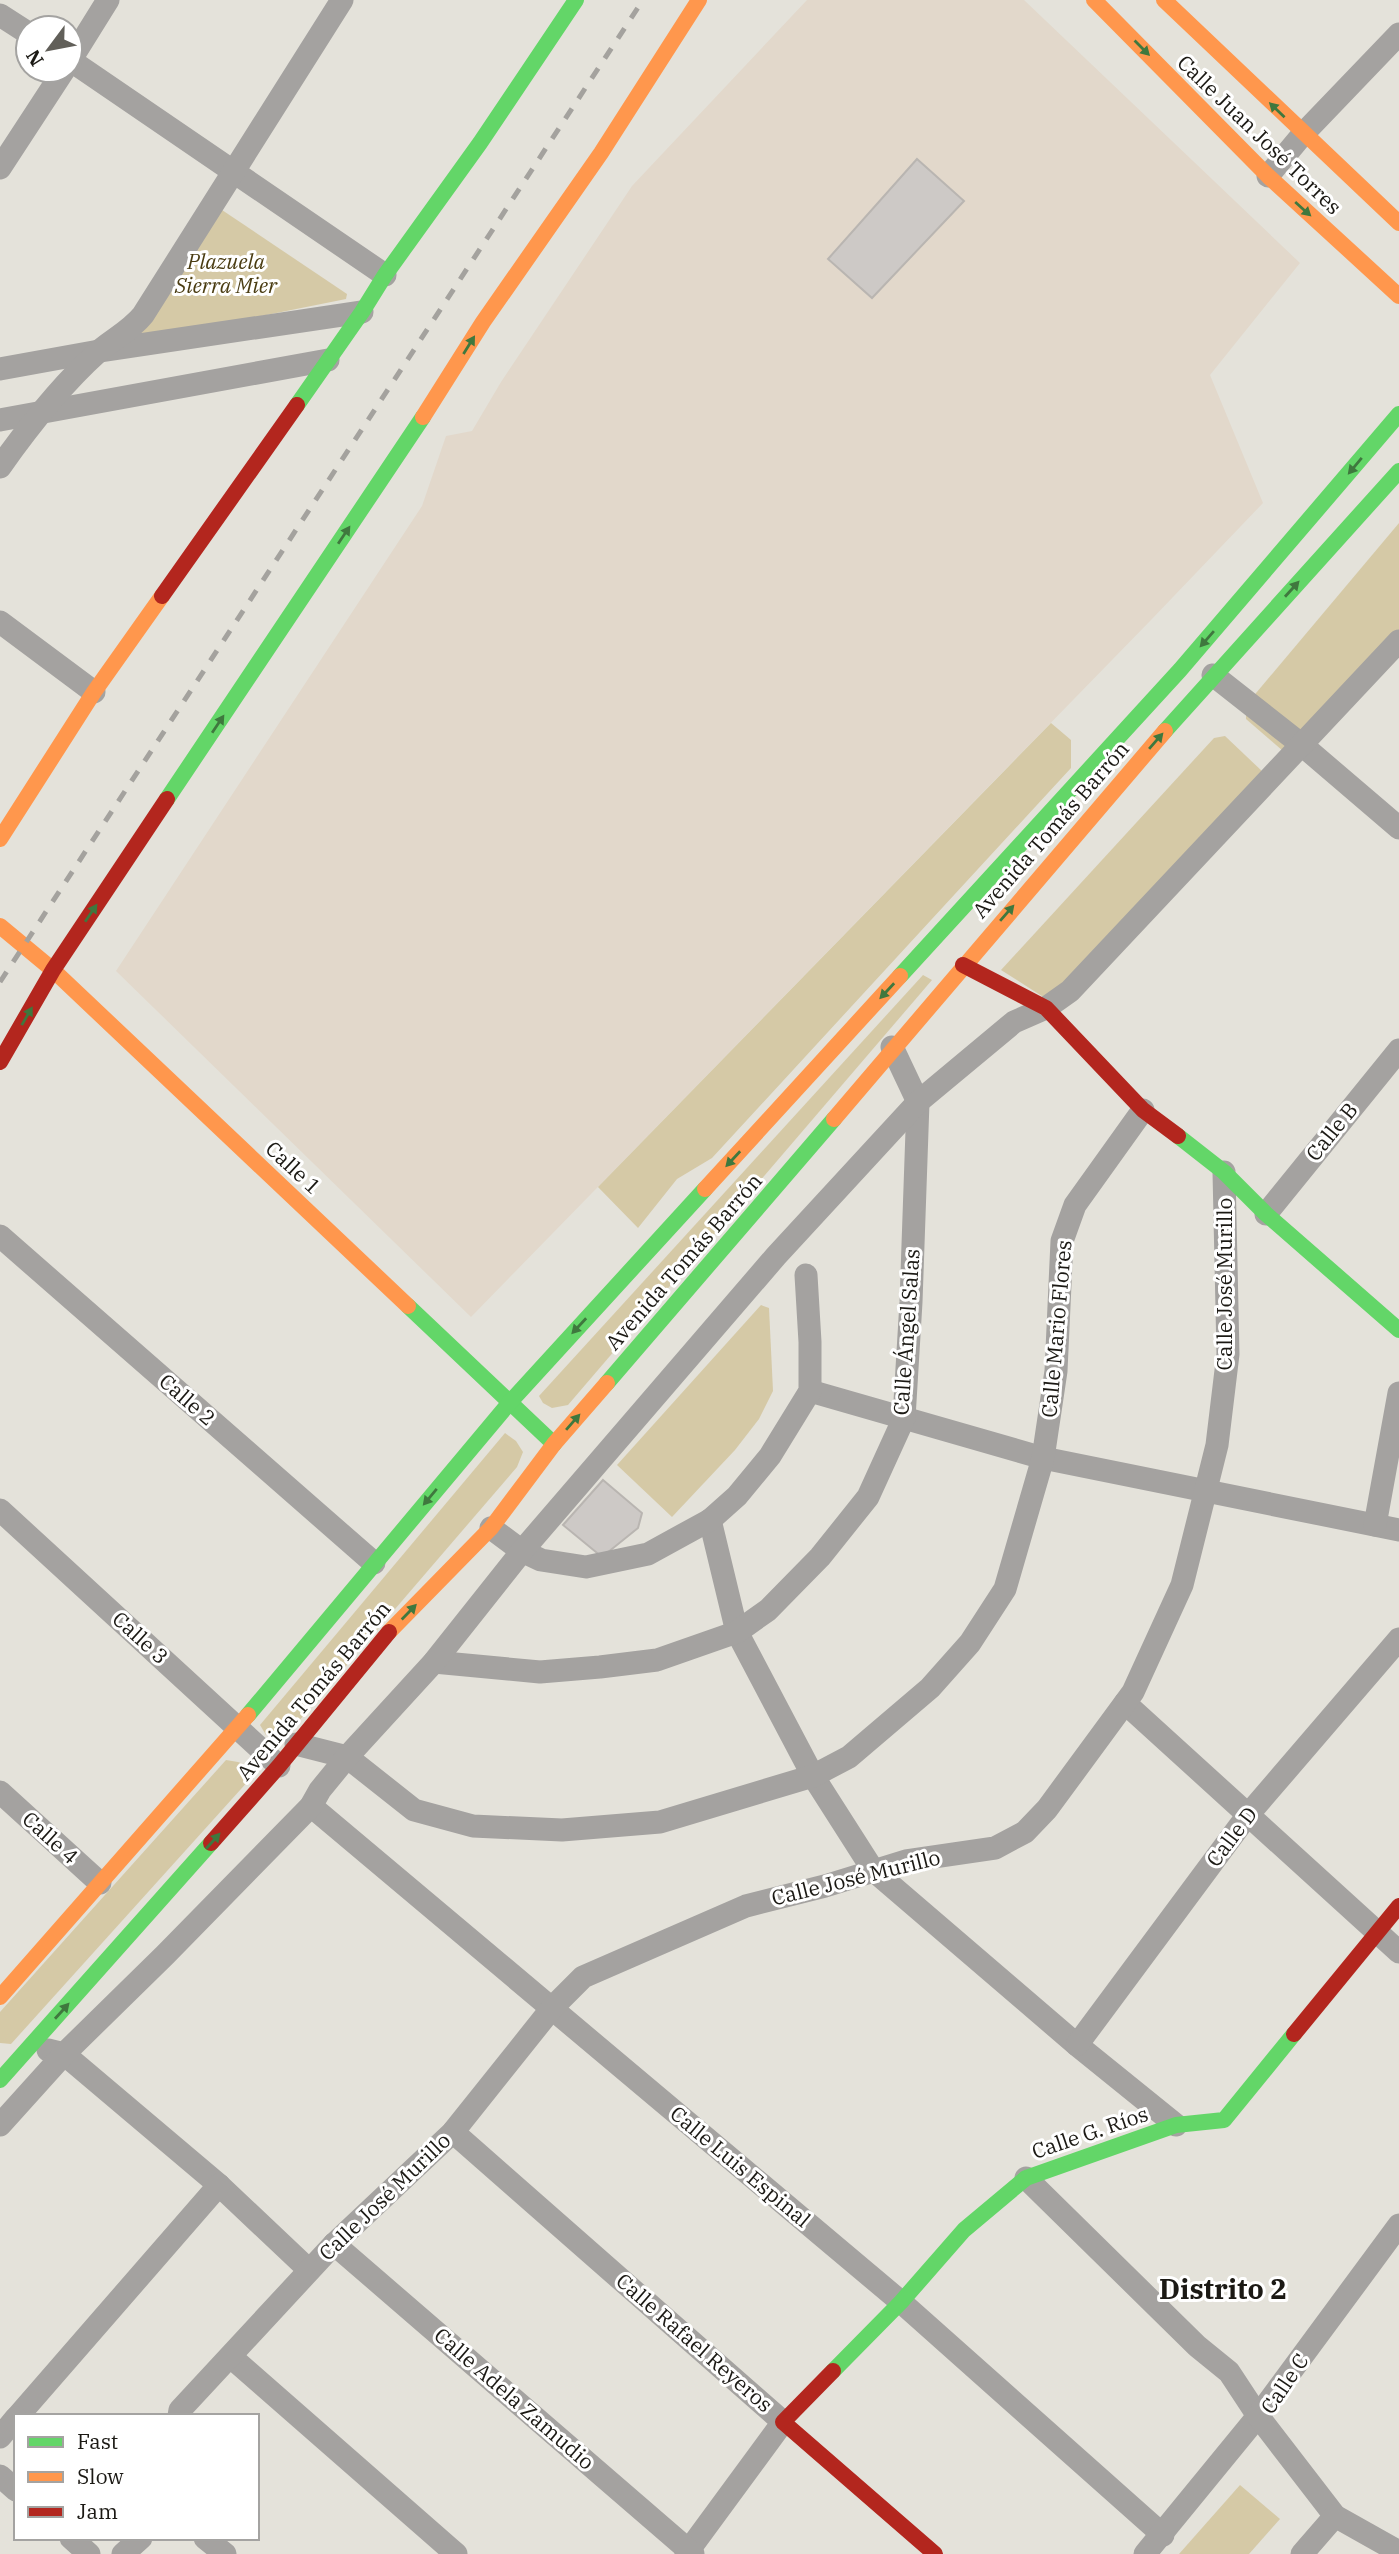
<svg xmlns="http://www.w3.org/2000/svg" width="1399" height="2554" font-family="'IBM Plex Serif',serif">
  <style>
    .industrial { fill: #e2d8cb }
    .green { fill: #d5c9a6 }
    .building { fill: #cdc9c6; stroke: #b9b5b1; stroke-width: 2 }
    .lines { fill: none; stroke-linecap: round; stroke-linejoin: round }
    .street { stroke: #a4a2a0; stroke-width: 23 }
    .fast { stroke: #63d668; stroke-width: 16 }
    .slow { stroke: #ff974d; stroke-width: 16 }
    .jam { stroke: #b3261e; stroke-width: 16 }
    .rail { stroke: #a4a29e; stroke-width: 5; stroke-dasharray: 12 12; stroke-linecap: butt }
    .oneway { fill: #3f783e }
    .labels { text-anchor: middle; stroke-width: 6; stroke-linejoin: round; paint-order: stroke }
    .street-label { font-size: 21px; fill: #1b1914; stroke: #fff }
    .park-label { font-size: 21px; font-style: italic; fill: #4a3c12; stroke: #fff }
    .district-label { font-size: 28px; font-weight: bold; fill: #1b1914; stroke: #fff }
  </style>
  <rect width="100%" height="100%" fill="#e4e2da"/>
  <path class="industrial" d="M807,0H1024L1300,263L1210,375L1263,503L1151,620L471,1317L116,971L422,506L446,436L472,431L501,382L632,186Z"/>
  <g class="green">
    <path d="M219,208L347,294L346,299L138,341L132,327Z"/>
    <path d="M1399,523V632L1283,751L1246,719V705Z"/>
    <path d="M1051,723L1071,740V768L712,1158L677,1179L638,1228L598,1187Z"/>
    <path d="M1225,736L1264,773L1059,1007L1001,970L1214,738Z"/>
    <path d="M923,975L932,980L568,1405L552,1408L543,1403L539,1396Z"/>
    <path d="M761,1305L769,1308L773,1391L759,1419L735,1450L672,1517L617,1465Z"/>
    <path d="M505,1433L516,1441L523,1452L517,1467L286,1736L276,1737L266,1735L260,1725Z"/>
    <path d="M226,1760L238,1762L249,1766L250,1779L11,2044L0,2043V2012Z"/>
    <path d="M1240,2485L1280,2519L1249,2554H1179Z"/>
  </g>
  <g class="building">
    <path d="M917,159L964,201L872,298L828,259Z"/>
    <path d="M603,1480L642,1513L638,1528L602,1557L563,1525Z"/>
  </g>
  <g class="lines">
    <g class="street">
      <path d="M0,15L28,33"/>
      <path d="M70,60L385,275"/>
      <path d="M70,61L108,0"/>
      <path d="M0,168L64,70"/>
      <path d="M1268,176L1303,134L1399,34"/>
      <path d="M0,369L99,351L362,312"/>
      <path d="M0,420L328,360"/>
      <path d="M0,467C29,426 60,386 98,352C113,339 130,331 143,315L342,0"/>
      <path d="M0,622L94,692"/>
      <path d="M1213,675L1302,745L1399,828"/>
      <path d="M1266,1214L1399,1050"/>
      <path d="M0,1236L374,1563"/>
      <path d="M810,1391L1043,1458L1399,1530"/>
      <path d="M0,1510L279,1766"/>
      <path d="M710,1520L737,1632L813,1776L873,1870L1077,2045L1176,2125"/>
      <path d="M1375,1525L1399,1393"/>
      <path d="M491,1528L522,1551L541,1560L586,1567L648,1554L710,1520L737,1496L770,1456L810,1391V1342L806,1275"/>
      <path d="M434,1662L540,1672L600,1667L657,1660L737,1632L768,1610L820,1557L868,1497L904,1418L911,1302L918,1102L892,1047"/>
      <path d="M1125,1703L1399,1952"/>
      <path d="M296,1744L347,1757L414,1810L473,1826L562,1830L660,1822L813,1776L849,1757L930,1688L970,1643L1005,1589L1043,1458L1056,1371L1062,1241L1075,1205L1143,1110"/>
      <path d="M0,1792L100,1883"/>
      <path d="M311,1806L901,2302L1163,2535"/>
      <path d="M1077,2045L1247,1816L1399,1639"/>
      <path d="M48,2050L64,2054L219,2185L309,2270"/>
      <path d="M0,2125L64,2054L165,1955L311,1806L320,1790L347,1757L434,1662L522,1551L776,1256L918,1102L1014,1022L1046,1008L1070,991L1399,641"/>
      <path d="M453,2132L783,2422L686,2554"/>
      <path d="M1026,2178L1197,2346L1229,2372L1258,2416L1145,2554"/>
      <path d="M1399,2225L1258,2416L1335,2516L1399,2552"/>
      <path d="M334,2244L693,2554"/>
      <path d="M231,2357L456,2554"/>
      <path d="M18,2416L219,2185"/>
      <path d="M179,2416L180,2410L334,2244L453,2132L552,2008L583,1977L746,1906L825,1886L906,1861L995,1848L1025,1832L1047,1809L1133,1692L1182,1585L1217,1445L1228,1354L1224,1172"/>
      <path d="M0,2437L16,2418"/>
      <path d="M0,2476L16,2490"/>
      <path d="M71,2538L89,2554"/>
      <path d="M205,2538L225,2554"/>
      <path d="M123,2554L141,2538"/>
      <path d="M1302,2554L1335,2516"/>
    </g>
    <g class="fast">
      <path d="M297,405L362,312L385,275L480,143L576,0"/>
      <path d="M1165,731L1399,471"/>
      <path d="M167,799L423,417"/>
      <path d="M900,976L1180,670L1399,414"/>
      <path d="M1178,1136L1224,1172L1266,1214L1399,1330"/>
      <path d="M408,1306L554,1444"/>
      <path d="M607,1383L834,1119"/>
      <path d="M248,1715L511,1401L705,1189"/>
      <path d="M0,2080L211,1843"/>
      <path d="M833,2371L901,2302L964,2230L1026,2178L1176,2125L1224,2120L1294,2034"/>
    </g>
    <g class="slow">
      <path d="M1094,0L1268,176L1399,296"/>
      <path d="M1164,0L1399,223"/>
      <path d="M423,417L483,322L601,153L699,0"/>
      <path d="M0,839L94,692L162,596"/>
      <path d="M0,926L53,970L408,1306"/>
      <path d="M834,1119L1165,731"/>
      <path d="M705,1189L900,976"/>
      <path d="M389,1632L491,1528L554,1444L607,1383"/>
      <path d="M0,1997L248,1715"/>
    </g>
    <g class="jam">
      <path d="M162,596L297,405"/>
      <path d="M963,965L1046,1008L1143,1110L1178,1136"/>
      <path d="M0,1062L53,970L167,799"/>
      <path d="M211,1843L279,1766L389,1632"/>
      <path d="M1294,2034L1399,1906"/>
      <path d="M833,2371L783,2422L935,2554"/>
    </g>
    <path class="rail" d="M0,982L643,0"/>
  </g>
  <defs><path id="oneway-solid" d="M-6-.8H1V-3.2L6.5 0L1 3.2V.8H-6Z" transform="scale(1.75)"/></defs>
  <g class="oneway">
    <use href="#oneway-solid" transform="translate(1142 48) rotate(45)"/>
    <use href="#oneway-solid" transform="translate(1277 110) rotate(-136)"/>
    <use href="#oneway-solid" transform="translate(1303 209) rotate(42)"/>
    <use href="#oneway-solid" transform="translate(469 345) rotate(-58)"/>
    <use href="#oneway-solid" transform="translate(1355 466) rotate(130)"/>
    <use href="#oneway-solid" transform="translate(344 535) rotate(-56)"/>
    <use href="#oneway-solid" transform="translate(1292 589) rotate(-48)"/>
    <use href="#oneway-solid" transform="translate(1207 639) rotate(131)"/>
    <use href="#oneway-solid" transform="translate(218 724) rotate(-56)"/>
    <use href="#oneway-solid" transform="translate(1156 741) rotate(-49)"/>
    <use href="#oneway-solid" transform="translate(91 913) rotate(-56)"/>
    <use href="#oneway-solid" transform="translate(1007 913) rotate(-49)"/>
    <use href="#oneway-solid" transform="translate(887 991) rotate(133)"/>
    <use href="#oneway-solid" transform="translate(27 1016) rotate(-60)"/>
    <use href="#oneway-solid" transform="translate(733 1159) rotate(133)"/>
    <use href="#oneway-solid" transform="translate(579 1326) rotate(133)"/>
    <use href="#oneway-solid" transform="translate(573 1422) rotate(-49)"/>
    <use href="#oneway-solid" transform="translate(430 1497) rotate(130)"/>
    <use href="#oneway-solid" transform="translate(409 1612) rotate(-46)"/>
    <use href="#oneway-solid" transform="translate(213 1841) rotate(-48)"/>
    <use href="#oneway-solid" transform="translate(62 2011) rotate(-48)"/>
  </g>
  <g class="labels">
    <g class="street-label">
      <text transform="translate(1259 135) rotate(44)" y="7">Calle Juan José Torres</text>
      <text transform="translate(1051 830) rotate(-49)" y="7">Avenida Tomás Barrón</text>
      <text transform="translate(1332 1132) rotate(-51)" y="7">Calle B</text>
      <text transform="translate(293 1168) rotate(43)" y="7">Calle 1</text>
      <text transform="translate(684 1262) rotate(-49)" y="7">Avenida Tomás Barrón</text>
      <text transform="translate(1225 1284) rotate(-90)" y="7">Calle José Murillo</text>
      <text transform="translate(1057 1329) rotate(-85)" y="7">Calle Mario Flores</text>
      <text transform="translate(907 1332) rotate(-86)" y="7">Calle Ángel Salas</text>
      <text transform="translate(187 1400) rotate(41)" y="7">Calle 2</text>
      <text transform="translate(140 1638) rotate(42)" y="7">Calle 3</text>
      <text transform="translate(314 1691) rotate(-50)" y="7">Avenida Tomás Barrón</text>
      <text transform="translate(1232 1837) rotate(-53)" y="7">Calle D</text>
      <text transform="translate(50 1838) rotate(42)" y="7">Calle 4</text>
      <text transform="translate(856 1878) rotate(-14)" y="7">Calle José Murillo</text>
      <text transform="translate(1090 2133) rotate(-19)" y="7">Calle G. Ríos</text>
      <text transform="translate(740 2167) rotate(40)" y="7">Calle Luis Espinal</text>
      <text transform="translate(385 2197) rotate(-44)" y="7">Calle José Murillo</text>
      <text transform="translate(694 2343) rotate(41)" y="7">Calle Rafael Reyeros</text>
      <text transform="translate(1285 2384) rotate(-56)" y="7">Calle C</text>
      <text transform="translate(514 2399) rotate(41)" y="7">Calle Adela Zamudio</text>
    </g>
    <g class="park-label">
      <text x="226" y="269">Plazuela<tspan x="226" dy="24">Sierra Mier</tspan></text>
    </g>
    <g class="district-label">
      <text x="1223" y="2299">Distrito 2</text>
    </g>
  </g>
  <rect x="14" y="2414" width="245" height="126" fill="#ffffff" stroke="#a4a3a1" stroke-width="2"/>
  <rect x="28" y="2437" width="35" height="10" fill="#63d668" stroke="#a4a3a1" stroke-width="2"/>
  <text x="77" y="2449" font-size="21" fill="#1b1914">Fast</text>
  <rect x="28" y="2472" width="35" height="10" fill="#ff974d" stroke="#a4a3a1" stroke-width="2"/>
  <text x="77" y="2484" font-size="21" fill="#1b1914">Slow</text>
  <rect x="28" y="2507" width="35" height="10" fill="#b3261e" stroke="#a4a3a1" stroke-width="2"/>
  <text x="77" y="2519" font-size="21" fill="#1b1914">Jam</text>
  <g transform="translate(49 49) rotate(238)"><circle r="33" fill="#ffffff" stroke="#a4a3a1" stroke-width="2"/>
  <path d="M0-5L12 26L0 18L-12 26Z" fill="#615f59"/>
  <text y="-10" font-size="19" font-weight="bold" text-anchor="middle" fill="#1b1914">N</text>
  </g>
</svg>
